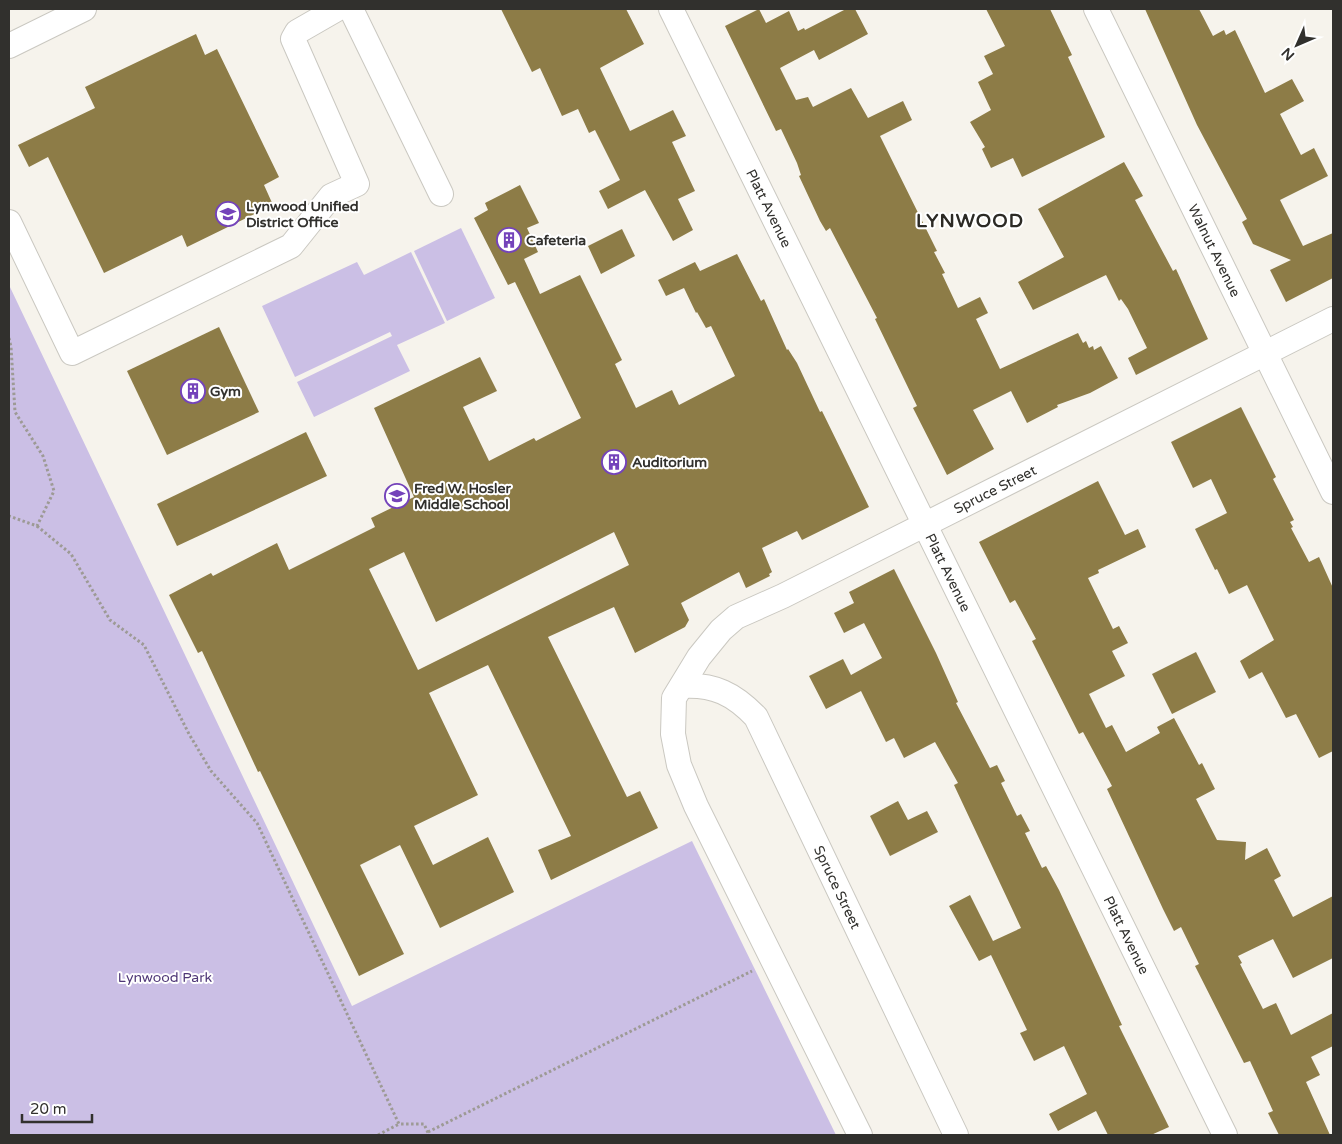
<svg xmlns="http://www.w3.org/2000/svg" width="1342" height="1144" font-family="'Varela Round',sans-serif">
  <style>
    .green { fill: #cbbfe5 }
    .building { fill: #8d7c47; fill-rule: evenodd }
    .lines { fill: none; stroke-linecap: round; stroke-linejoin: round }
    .minor-casing { stroke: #cac8c1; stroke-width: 26 }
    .path { stroke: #9d9a95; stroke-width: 3; stroke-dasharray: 2.5 2.5; stroke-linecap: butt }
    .minor { stroke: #fff; stroke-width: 24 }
    .labels { text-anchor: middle; stroke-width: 4; stroke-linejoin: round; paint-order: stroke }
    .poi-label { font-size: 14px; font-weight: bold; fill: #31302d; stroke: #fff; text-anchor: start }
    .street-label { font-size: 14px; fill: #31302d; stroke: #fff }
    .park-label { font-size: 14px; fill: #4e3676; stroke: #fff }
    .district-label { font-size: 19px; font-weight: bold; letter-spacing: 1px; fill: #2c2a25; stroke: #fff }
  </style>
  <rect width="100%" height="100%" fill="#f6f3ec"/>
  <g class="green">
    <path d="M461,228L495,298L447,321L414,251Z"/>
    <path d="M411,252L445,323L397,345L410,371L314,417L297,382L392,336L390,332L295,377L262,306L357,262L364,275Z"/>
    <path d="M9,285L352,1006L692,841L836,1135H9Z"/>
  </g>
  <g class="building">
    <path d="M501,9H626L644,44L600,68L630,131L673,110L686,136L672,142L695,191L678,199L693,230L673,241L645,190L608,209L599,191L620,180L595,130L589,133L578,109L562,116L540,68L532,72Z"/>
    <path d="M759,9L766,23L789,11L798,31L804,28L805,30L846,9H855L868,34L819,60L814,50L780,68L796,100L808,97L813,107L851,88L868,118L903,101L912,120L880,136L937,251L934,252L945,273L942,274L958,308L980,297L988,313L976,319L1000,369L1078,333L1083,343L1086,341L1089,348L1093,346L1094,350L1101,346L1118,378L1090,393L1057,405L1058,407L1027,423L1011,391L973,410L994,449L947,475L913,408L917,406L875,319L877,318L830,228L826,231L820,221L799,176L801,175L797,163L781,129L776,131L725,26Z"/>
    <path d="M986,9H1050L1072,55L1068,57L1105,137L1022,177L1013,158L991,168L982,149L985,147L970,122L991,110L978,82L993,74L984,56L1005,46Z"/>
    <path d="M1145,9H1199L1213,36L1224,30L1226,35L1235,30L1265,93L1292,79L1304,101L1280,114L1301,155L1314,148L1328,176L1280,200L1303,246L1333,233V278L1286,302L1270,270L1291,260L1253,244L1242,222L1247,219L1197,125Z"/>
    <path d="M196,34L205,55L217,49L279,177L264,185L273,205L187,247L182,235L104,273L48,157L29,167L18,145L95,108L85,87Z"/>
    <path d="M1124,162L1143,196L1135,200L1173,271L1176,269L1208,339L1136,375L1128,358L1147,348L1128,309L1121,299L1119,301L1106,275L1033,310L1018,282L1064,257L1038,209Z"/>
    <path d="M520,185L539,223L527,228L538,252L524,259L540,294L580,275L622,360L615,364L636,408L672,390L679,405L735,376L711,326L706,328L697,312L696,313L684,288L666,296L658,280L695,262L700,271L737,254L761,301L764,299L787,350L788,349L797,363L820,412L822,411L869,507L802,540L797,531L762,548L772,572L769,574L770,576L746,588L739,572L681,603L689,620L685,627L635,653L614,607L548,637L627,797L640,791L658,828L551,880L538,850L571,836L488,665L429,693L478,795L414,826L433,865L488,837L514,892L440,928L400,845L360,865L404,954L359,976L260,771L258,772L202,651L198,653L169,595L211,573L213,576L277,543L289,570L375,527L371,518L414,497L374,408L480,357L497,391L463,407L489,461L534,438L536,441L581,418L515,282L508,285L474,218L488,210L485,203ZM614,532L629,565L418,670L369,569L404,552L436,622Z"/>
    <path d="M622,229L635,256L601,274L588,246Z"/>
    <path d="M219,327L259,412L167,455L127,371Z"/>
    <path d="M1241,407L1276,477L1273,479L1294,520L1290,522L1293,527L1291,528L1309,562L1319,557L1333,588V751L1319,758L1296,714L1286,718L1262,672L1249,679L1240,661L1274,640L1247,585L1229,594L1217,569L1215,570L1195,529L1227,513L1211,479L1193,488L1171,442Z"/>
    <path d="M306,432L327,476L177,546L157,504Z"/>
    <path d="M1098,481L1125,535L1138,529L1146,547L1098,570L1099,573L1088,578L1113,629L1119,626L1128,643L1112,651L1125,676L1089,694L1106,728L1112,725L1126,752L1160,733L1157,727L1174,718L1199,765L1202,763L1215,789L1196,799L1217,840L1246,842L1245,860L1267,848L1281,876L1274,880L1293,917L1333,896V958L1293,978L1273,939L1238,956L1242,963L1240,964L1263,1009L1276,1003L1291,1035L1333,1013V1046L1311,1057L1320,1075L1306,1082L1330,1135H1279L1268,1113L1273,1111L1250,1061L1244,1063L1195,966L1199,964L1181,927L1174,931L1163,909L1107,789L1112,786L1083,732L1079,734L1032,641L1036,639L1015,600L1010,603L979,542Z"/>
    <path d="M894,569L936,653L958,702L956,703L990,768L997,765L1005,781L1001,783L1017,816L1021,814L1030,831L1025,833L1042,868L1046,866L1059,890L1122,1025L1119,1026L1169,1127L1151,1135H1108L1096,1111L1058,1131L1049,1114L1087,1094L1064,1046L1034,1061L1020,1033L1027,1030L991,955L979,961L949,906L970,895L993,941L1021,928L954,785L958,783L935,742L904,758L894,738L886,742L861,691L826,709L809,676L843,659L851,675L882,658L864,623L844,633L834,613L854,603L849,592Z"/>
    <path d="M1196,652L1216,692L1172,714L1152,674Z"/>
    <path d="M898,801L908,820L927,811L938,832L890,856L870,816Z"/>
  </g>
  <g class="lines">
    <defs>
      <g id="minor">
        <path d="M351,9L441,194"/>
        <path id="s1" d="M671,9L1225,1135"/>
        <path id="s2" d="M1096,9L1333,492"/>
        <path d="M9,46L84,9"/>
        <path d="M9,222L72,353L291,246L331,196L357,184L293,39L297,32L337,9"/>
        <path id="s3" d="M682,686C714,684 734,694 756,717L956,1135"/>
        <path id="s4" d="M860,1135L696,806L679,765L673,734L674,698L699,657L721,630L736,617L783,596L1333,319"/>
      </g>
    </defs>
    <use href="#minor" class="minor-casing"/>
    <g class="path">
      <path d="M9,338L11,347L15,412L43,456L54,491L37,526L9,516"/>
      <path d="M37,526L71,554L110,620L144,645L189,734L211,771L257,823L399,1124H424L429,1135"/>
      <path d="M428,1132L752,971"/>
      <path d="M378,1135L399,1124"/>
    </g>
    <use href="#minor" class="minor"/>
  </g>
  <defs>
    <symbol id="school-ring" viewBox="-11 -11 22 22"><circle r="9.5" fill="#fff" stroke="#7443ba" stroke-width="1.5"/><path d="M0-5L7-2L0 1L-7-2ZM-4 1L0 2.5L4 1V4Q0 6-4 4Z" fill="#7443ba"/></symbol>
    <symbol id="building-ring" viewBox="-11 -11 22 22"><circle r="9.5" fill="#fff" stroke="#7443ba" stroke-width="1.5"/><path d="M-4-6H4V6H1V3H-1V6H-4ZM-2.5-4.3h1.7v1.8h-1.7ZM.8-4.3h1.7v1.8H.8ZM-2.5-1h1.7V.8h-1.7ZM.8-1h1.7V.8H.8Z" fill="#7443ba"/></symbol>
  </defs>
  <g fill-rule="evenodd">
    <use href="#school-ring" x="214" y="200" width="28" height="28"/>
    <use href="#building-ring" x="495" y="226" width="28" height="28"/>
    <use href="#building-ring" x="179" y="377" width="28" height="28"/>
    <use href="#building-ring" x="600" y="448" width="28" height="28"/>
    <use href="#school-ring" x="383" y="482" width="28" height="28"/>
  </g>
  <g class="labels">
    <g class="poi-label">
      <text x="246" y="211">Lynwood Unified<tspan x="246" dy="16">District Office</tspan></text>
      <text x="526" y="245">Cafeteria</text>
      <text x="210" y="396">Gym</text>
      <text x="632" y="467">Auditorium</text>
      <text x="414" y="493">Fred W. Hosler<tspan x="414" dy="16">Middle School</tspan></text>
    </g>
    <g class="street-label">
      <text dy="5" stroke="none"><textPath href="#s1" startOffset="222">Platt Avenue</textPath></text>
      <text dy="5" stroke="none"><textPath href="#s2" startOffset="269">Walnut Avenue</textPath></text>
      <text dy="5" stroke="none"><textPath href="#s4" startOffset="871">Spruce Street</textPath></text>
      <text dy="5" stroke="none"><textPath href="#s1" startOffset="628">Platt Avenue</textPath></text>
      <text dy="5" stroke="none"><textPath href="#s3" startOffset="272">Spruce Street</textPath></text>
      <text dy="5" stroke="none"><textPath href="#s1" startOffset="1032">Platt Avenue</textPath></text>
    </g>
    <g class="park-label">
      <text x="165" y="982">Lynwood Park</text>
    </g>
    <g class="district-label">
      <text x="970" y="227">LYNWOOD</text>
    </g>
  </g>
  <rect width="1342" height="1144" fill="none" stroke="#31302d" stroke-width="20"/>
  <g transform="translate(1297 45) rotate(225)" stroke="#ffffff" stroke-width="4" paint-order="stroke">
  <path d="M0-4L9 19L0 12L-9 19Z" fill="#31302d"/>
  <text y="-8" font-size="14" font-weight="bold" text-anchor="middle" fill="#31302d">N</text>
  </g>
  <path d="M22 1114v8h70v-8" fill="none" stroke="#31302d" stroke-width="2.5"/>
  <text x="30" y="1114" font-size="15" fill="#31302d" stroke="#ffffff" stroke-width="4" paint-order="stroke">20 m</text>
</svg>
